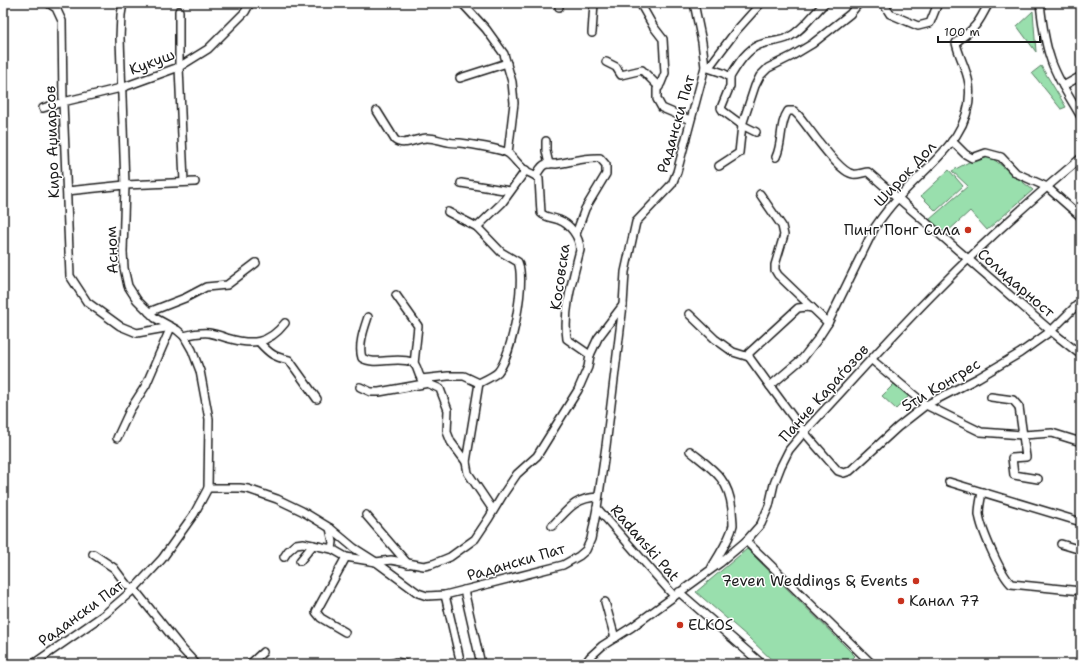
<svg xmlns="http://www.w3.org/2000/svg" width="1084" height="667" font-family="'Shantell Sans',sans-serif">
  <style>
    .green { fill: #99dfad; stroke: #5a7e64 }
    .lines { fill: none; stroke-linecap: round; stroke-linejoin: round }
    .minor-casing { stroke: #1c1c1c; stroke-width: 10 }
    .minor { stroke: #fff; stroke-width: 7 }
    .poi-dot { fill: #c8321e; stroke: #fff; stroke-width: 1.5 }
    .labels { text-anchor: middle; stroke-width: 3; stroke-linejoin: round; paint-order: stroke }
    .street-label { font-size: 15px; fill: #1c1c1c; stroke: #fff }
    .poi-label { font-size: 15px; fill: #1c1c1c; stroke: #fff; text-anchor: end }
  </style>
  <rect width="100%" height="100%" fill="#fff"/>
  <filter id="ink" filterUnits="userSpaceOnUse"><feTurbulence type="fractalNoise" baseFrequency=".025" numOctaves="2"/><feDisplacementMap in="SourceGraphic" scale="8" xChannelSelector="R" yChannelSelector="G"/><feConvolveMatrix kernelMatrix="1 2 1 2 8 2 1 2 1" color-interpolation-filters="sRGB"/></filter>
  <g filter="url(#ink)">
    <g class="green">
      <path d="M1033,11L1036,52L1017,26Z"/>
      <path d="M1041,66L1066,107L1061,109L1032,73Z"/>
      <path d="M980,156L992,158L1033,190L987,230L970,211L945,234L929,220L968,186L952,171Z"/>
      <path d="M949,170L963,186L936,211L921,196Z"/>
      <path d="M895,383L909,396L896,409L882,396Z"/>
      <path d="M747,549L855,656L847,664H776L748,637L696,592Z"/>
    </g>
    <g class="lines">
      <defs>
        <g id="minor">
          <path d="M48,3L56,8L62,21L63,102L70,276L87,302L120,326L137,333L171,327"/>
          <path d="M462,3L486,29L504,54L512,82L514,103L508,153"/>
          <path d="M559,3V7"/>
          <path d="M640,3L653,26L663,39L665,73L661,83L657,89V99L662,108L690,120"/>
          <path d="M883,3L890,14L918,26L930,23L938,3"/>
          <path d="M989,3C984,11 980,22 973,28C968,34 961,37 956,43C959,57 967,69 969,84C975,136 928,164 898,198C889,207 882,217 875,227L828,323L817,340L803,358L770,386L804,432L838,471L844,473L850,471L898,427L926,405L978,378L1020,353L1051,331L1081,301"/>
          <path d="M1040,3C1042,21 1044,40 1050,57C1056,78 1071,99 1081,117"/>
          <path d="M179,11V67L184,182"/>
          <path d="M592,33L594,3"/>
          <path d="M606,62L616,67L621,75L642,70L659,87"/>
          <path d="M705,67L723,73L730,77V86L721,108L723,111L742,125L756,132"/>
          <path d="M709,67L736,31L761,3"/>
          <path d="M730,77C737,66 746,50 759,45C768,41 780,42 789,37C803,30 813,14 825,3"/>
          <path d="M460,78L507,63"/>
          <path d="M1063,86L1081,76"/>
          <path d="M43,108L63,102L121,88L179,67L208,49L245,12L250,3"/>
          <path d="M377,111L395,140C404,147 416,138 427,138C435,138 441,141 448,142C452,143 456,143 460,143C469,144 503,149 509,154C515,159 519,166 526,171C531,174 535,174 539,179L541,213C546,218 552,217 559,220C570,224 580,237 580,250C573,278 563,310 567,339L590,355"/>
          <path d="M546,141V151L549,164"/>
          <path d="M952,141L965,154L972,158L986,153L1001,157L1016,173L1047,187L1081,217"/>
          <path d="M776,157C783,143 779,124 788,111H794L799,116C809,128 839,173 853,174C857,175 864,172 868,172L1051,331L1081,355"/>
          <path d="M719,166L739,153L742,125L755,86L760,76L768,68L792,56L812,44L850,14L859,3"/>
          <path d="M536,176C538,172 541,167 544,165C547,163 552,164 556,164C571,162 585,157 600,158L606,165V174L585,209L576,234"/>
          <path d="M461,183L510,191"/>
          <path d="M67,191L125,185L195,182"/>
          <path d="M760,194L782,226L784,235L775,265V270L778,275L828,323"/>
          <path d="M477,227L502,203L526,170"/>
          <path d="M396,295L418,326L414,364"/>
          <path d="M149,312L185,298L206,287L227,285L256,263"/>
          <path d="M689,314L715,339L733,352L749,357"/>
          <path d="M368,317C364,329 358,345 362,358C375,366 396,356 412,362C418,365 417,373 421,378C424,383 435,386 440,389L448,410L447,432L451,442L466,462"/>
          <path d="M184,336C192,334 200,332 209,333C215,334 221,336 227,338C251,345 268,345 285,323"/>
          <path d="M259,342C270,354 274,357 289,360L317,399"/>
          <path d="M872,360L926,405L981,432L1023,435L1052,433L1081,442"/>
          <path d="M421,379L448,376H464L479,383C485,380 494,376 498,372C512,355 526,282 518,262L501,252L477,227L448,212"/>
          <path d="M479,383L466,462L468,473L493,510"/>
          <path d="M770,386L749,357V353L798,308L807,307L812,308"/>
          <path d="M360,387L371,392H379L429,383"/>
          <path d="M991,397L1013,400L1019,407L1026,457L1012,458L1014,475L1038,479"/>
          <path d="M117,438L130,410L146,385L171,327"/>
          <path d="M690,451C712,469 729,478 732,509C732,514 733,520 733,525C730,540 719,554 712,567"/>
          <path d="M949,482L1081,522"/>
          <path d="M208,488H240L248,489L277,499L302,511L330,528L354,548L376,562L418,593L427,596L445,595L563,565L579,556L586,550L591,539L597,508L606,446L623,305L625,272L636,222L672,184L677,172L705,67L702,42L694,3"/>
          <path d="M982,492C981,499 979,506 979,514C981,529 1000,573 1011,584L1081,591"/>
          <path d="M597,508L674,596"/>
          <path d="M366,515L408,564"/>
          <path d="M552,526C568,510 574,498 598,497"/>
          <path d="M330,528L333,542L332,549"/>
          <path d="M746,541L872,664"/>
          <path d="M1061,544L1081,550"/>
          <path d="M93,554L114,568L126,584L134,589L183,650L196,664"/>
          <path d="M284,557L288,551L296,544L303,543L332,549L346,557L376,562L391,560L424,566L433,564L450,557L475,539L489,518L504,493L517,474L537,456L578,390L588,367L590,355L598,338L623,305"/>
          <path d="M300,561L313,545"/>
          <path d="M464,590L481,664"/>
          <path d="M679,592L762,664"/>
          <path d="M445,595L461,664"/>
          <path d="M605,602L615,638"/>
          <path d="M345,632L321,618L316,612L346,557"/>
          <path d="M33,664L105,614L134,589L162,559L194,514L208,488L209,419L200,371L192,350L184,336L177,330L155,318L137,300L128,286L124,268L123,252L125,185L120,38L121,15L123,3"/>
          <path d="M250,664L263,652"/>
          <path d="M390,664L397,662L405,664"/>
          <path d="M585,664L590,657L602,646L632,627L720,563L746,541L761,524L769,506L774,484L781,466L789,450L804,432C849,384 893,334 939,288C984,242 1032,199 1081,158"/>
        </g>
      </defs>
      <use href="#minor" class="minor-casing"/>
      <use href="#minor" class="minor"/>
    </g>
  </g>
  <g class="poi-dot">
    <circle cx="968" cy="230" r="4"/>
    <circle cx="916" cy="581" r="4"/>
    <circle cx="901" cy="601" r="4"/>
    <circle cx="680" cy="625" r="4"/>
  </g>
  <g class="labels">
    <g class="street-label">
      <text transform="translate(152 62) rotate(-21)" y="5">Кукуш</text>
      <text transform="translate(676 124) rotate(-74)" y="5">Радански Пат</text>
      <text transform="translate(52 142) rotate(-92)" y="5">Киро Аџиарсов</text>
      <text transform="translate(905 174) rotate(-47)" y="5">Широк Дол</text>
      <text transform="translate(112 250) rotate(-92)" y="5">Асном</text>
      <text transform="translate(560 277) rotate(-82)" y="5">Косовска</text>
      <text transform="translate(1016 283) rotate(41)" y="5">Солидарност</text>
      <text transform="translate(941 385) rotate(-31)" y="5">5ти Конгрес</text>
      <text transform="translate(824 393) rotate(-48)" y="5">Панче Караѓозов</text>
      <text transform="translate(645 543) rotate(49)" y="5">Radanski Pat</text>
      <text transform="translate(516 562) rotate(-16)" y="5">Радански Пат</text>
      <text transform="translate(81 613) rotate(-36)" y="5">Радански Пат</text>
    </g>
    <g class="poi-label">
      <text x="960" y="235">Пинг Понг Сала</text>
      <text x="908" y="586">7even Weddings &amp; Events</text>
      <text x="909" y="606" text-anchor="start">Канал 77</text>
      <text x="688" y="630" text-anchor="start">ELKOS</text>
    </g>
  </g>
  <rect width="1084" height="667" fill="none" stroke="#fff" stroke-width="16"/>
  <rect x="8" y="8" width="1068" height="651" fill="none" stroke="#1c1c1c" stroke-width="1.5" filter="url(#ink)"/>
  <path d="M938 36v6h102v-6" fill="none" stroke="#1c1c1c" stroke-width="2"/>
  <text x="944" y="36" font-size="12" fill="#1c1c1c" stroke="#ffffff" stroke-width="3" paint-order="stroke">100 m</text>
</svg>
